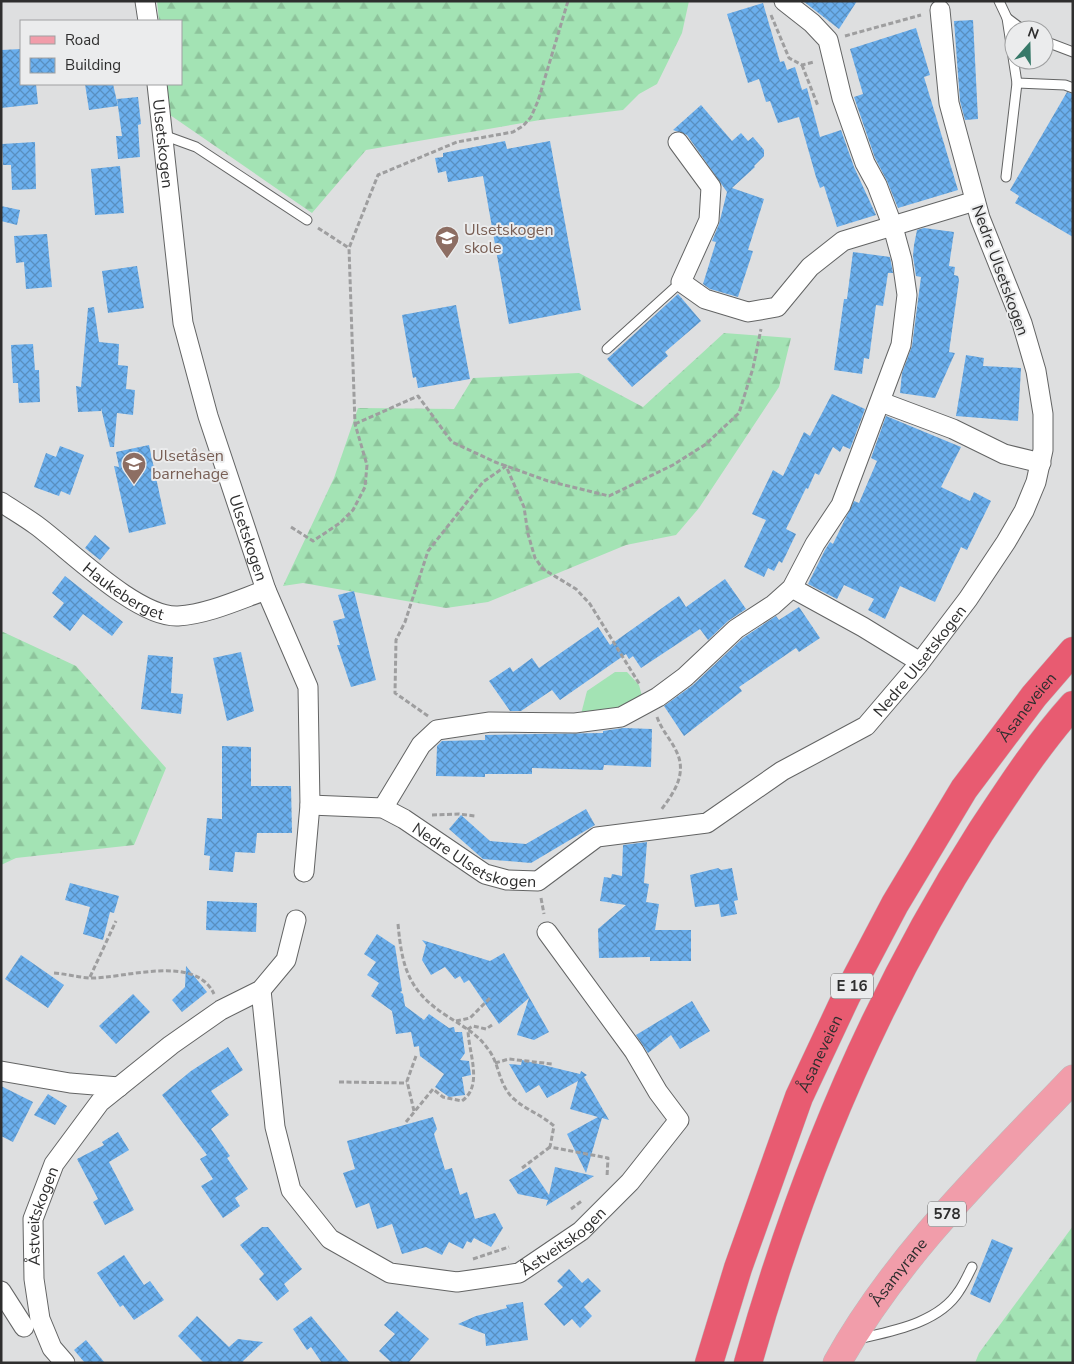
<svg xmlns="http://www.w3.org/2000/svg" width="1074" height="1364" font-family="'Nunito Sans',sans-serif">
  <style>
    .green { fill: #a3e3b4 }
    .forest { fill: url(#forest-firs) }
    .building { fill: url(#building-cross-hatch) }
    .lines { fill: none; stroke-linecap: round; stroke-linejoin: round }
    .service-casing { stroke: #636464; stroke-width: 11 }
    .minor-casing { stroke: #636464; stroke-width: 21 }
    .primary-casing { stroke: #bcbcbc; stroke-width: 29 }
    .motorway-casing { stroke: #bcbcbc; stroke-width: 29 }
    .path { stroke: #9e9e9f; stroke-width: 3; stroke-dasharray: 5 2.5; stroke-linecap: butt }
    .service { stroke: #fff; stroke-width: 9 }
    .minor { stroke: #fff; stroke-width: 19 }
    .primary { stroke: #f19daa; stroke-width: 28 }
    .motorway { stroke: #e85b71; stroke-width: 28 }
    .labels { text-anchor: middle; stroke-width: 4; stroke-linejoin: round; paint-order: stroke }
    .shield { fill: #ebeced; stroke: #676767; stroke-width: 1 }
    .shield-label { font-size: 15px; font-weight: bold; fill: #2e2e2e }
    .street-label { font-size: 16px; fill: #2e2e2e; stroke: #ebeced }
    .education-label { font-size: 16px; fill: #785e54; stroke: #ebeced; text-anchor: start }
  </style>
  <defs>
    <pattern id="forest-firs" width="22" height="20" patternUnits="userSpaceOnUse" patternTransform="scale(1.25)"><rect width="22" height="20" fill="#a3e3b4"/><path d="M5 1l3.5 6h-7zM16 11l3.5 6h-7z" fill="#8dc39b"/></pattern>
    <pattern id="building-cross-hatch" width="8" height="8" patternUnits="userSpaceOnUse" patternTransform="scale(1.25)"><rect width="8" height="8" fill="#6bafed"/><path d="M0 0l8 8M0 8l8-8" fill="none" stroke="#588fc0"/></pattern>
  </defs>
  <rect width="100%" height="100%" fill="#dedfe0"/>
  <path class="green" d="M615,672H627L639,685L642,696L612,715L581,714L587,691Z"/>
  <g class="forest">
    <path d="M157,1H689L682,33L657,84L639,94L623,110L540,120L366,150L312,213L170,115L166,84H181V21H159Z"/>
    <path d="M724,333L791,338L779,387L699,508L676,535L626,545L488,602L446,608L303,583L283,586L334,478L358,408L454,409L473,378L579,373L643,407Z"/>
    <path d="M1,631L76,666L166,768L134,845L16,858L1,865Z"/>
    <path d="M1073,1226V1363H975L979,1353Z"/>
  </g>
  <g class="building">
    <path d="M803,1H857L839,29Z"/>
    <path d="M763,3L780,62L784,61L787,70L795,67L802,90L807,88L820,137L841,130L854,167L876,215L837,227L824,186L820,188L816,177L799,117L778,123L770,101L766,102L759,79L748,83L727,14Z"/>
    <path d="M973,20L978,119L965,120L960,101L954,21Z"/>
    <path d="M916,28L930,75L924,77L958,190L898,208L887,181L875,158L854,97L863,94L850,49Z"/>
    <path d="M21,49V84H36L38,104L1,108V50Z"/>
    <path d="M85,84H113L118,106L89,110Z"/>
    <path d="M1067,92L1073,94V237L1015,203L1019,196L1010,190Z"/>
    <path d="M138,97L141,124L138,125L140,157L118,159L116,136H122L117,99Z"/>
    <path d="M701,105L732,141L741,133L748,141L753,137L764,150V156L754,166L755,167L732,188L764,199L748,250L753,251L738,297L710,289L703,284L716,242L712,241L719,224L727,192L687,135L673,130Z"/>
    <path d="M505,141L507,149L550,141L581,310L509,324L483,176L448,182L446,171L438,173L435,158L443,157V153Z"/>
    <path d="M35,142L36,189L12,190L11,165H3L2,144Z"/>
    <path d="M120,166L124,213L95,215L91,169Z"/>
    <path d="M1,206L20,210L17,225L1,221Z"/>
    <path d="M924,228L954,232L949,266L955,267L954,275L958,276L959,280L949,352L955,353L935,398L900,393L902,373L912,346L921,277L916,276L913,256L914,245L917,230Z"/>
    <path d="M47,234L52,287L26,289L24,262L16,263L14,236Z"/>
    <path d="M853,252L890,257L893,273H888L883,306L876,305L869,359L864,358L862,374L834,370L844,299H847Z"/>
    <path d="M137,266L144,308L108,313L102,271Z"/>
    <path d="M678,294L701,321L665,352L668,356L632,387L607,359Z"/>
    <path d="M456,305L470,379L418,388L416,377L413,378L402,315Z"/>
    <path d="M94,307L99,342L119,344L118,365L128,366L126,389L135,390L133,415L117,413L114,447H110L101,408V411L78,412L76,386L81,387L88,308Z"/>
    <path d="M33,344L35,370H39L40,402L19,403L18,383H13L11,345Z"/>
    <path d="M966,355L984,358L983,366L1021,368L1018,421L956,416Z"/>
    <path d="M832,394L865,409L850,449L843,446L840,452L833,447L819,475L815,473L808,489L806,488L786,529L796,534L782,563L779,561L774,571L768,568L764,577L744,567L766,520L752,514L773,470L783,476L804,432L810,436Z"/>
    <path d="M886,416L961,447L941,487L970,501L974,492L991,501L967,550L961,547L935,602L900,586L885,619L868,610L874,599L844,585L837,599L808,584L825,550L830,542L833,544L854,501L859,503L877,461L871,458Z"/>
    <path d="M149,445L166,524L129,533L114,466L119,467L116,452Z"/>
    <path d="M60,446L84,455L70,495L61,491L59,496L34,487L46,453L56,457Z"/>
    <path d="M95,535L110,548L100,560L85,548Z"/>
    <path d="M65,576L123,622L112,636L83,614L70,631L53,617L64,603L52,593Z"/>
    <path d="M725,579L746,609L728,621L708,640L700,629L641,668L633,656L629,659L626,654L560,700L552,690L521,711H510L489,681L510,667L513,672L532,658L539,668L598,627L610,645L679,596L686,607Z"/>
    <path d="M354,591L376,680L351,687L337,645H340L333,621L345,618L338,595Z"/>
    <path d="M799,607L820,638L799,652L796,648L739,687L742,691L684,736L664,706L693,685L743,638L776,616L779,620Z"/>
    <path d="M241,652L254,711L227,721L213,658Z"/>
    <path d="M148,655L173,657L171,693L183,694L181,714L141,709Z"/>
    <path d="M623,728L652,729L651,767L604,765L603,770L532,768V774H485V777L436,776L437,746L442,741L485,740V735L603,733V731Z"/>
    <path d="M222,746L251,747V786H291L292,833H257L255,853L235,852L233,872L209,870L210,856L204,855L207,818L222,819Z"/>
    <path d="M586,809L595,825L531,863L483,859L449,829L461,815L490,841L526,844Z"/>
    <path d="M647,842L644,883L649,884L646,902L659,904L655,930H691V961H650V957L599,958L598,929L626,905L600,901L604,877L611,878L612,874L622,876L623,845Z"/>
    <path d="M718,868L721,870L732,868L738,900L734,901L737,914L721,917L719,904L695,907L690,875Z"/>
    <path d="M70,883L119,896L114,913L110,912L103,940L83,934L90,907L65,900Z"/>
    <path d="M207,901L257,903L256,932L206,930Z"/>
    <path d="M377,934L395,946L402,991L400,992L403,994L405,1006L424,1020L429,1014L449,1028L454,1027L455,1032H462L465,1053L460,1060L469,1061L471,1075L462,1077L465,1095L449,1097L435,1087L444,1074L420,1056L419,1046L414,1047L411,1032L396,1034L392,1011L371,996L379,983L367,975L376,962L364,954Z"/>
    <path d="M422,940L490,961L504,953L549,1032L534,1040L517,1035L529,998L499,1024L469,980L464,983L460,976L455,979L445,967L431,975L422,960L426,945Z"/>
    <path d="M21,955L64,985L48,1008L5,979Z"/>
    <path d="M186,966L207,992L182,1012L172,1000L185,987Z"/>
    <path d="M133,994L150,1012L116,1044L99,1026Z"/>
    <path d="M692,1001L710,1031L680,1049L671,1035L648,1053L636,1035Z"/>
    <path d="M228,1047L243,1070L211,1091L229,1115L211,1129L230,1156L227,1158L248,1189L235,1198L240,1206L223,1218L201,1186L213,1179L200,1159L207,1155L162,1095L191,1071Z"/>
    <path d="M522,1060L580,1074L581,1071L587,1075L584,1077L609,1120L602,1118L586,1173L567,1134L598,1117L570,1109L578,1081L547,1098L539,1085L526,1093L509,1064L521,1065Z"/>
    <path d="M1,1086L33,1102L13,1142L1,1136Z"/>
    <path d="M48,1094L67,1106L55,1125L34,1115Z"/>
    <path d="M433,1117L437,1129L434,1134L445,1170L452,1168L460,1195L467,1192L475,1219L495,1213L503,1228L491,1247L474,1238L471,1243L467,1241L463,1249L449,1242L442,1255L426,1247L402,1254L392,1224L377,1229L369,1203L356,1208L343,1173L355,1169L347,1141Z"/>
    <path d="M118,1132L129,1150L109,1162L134,1210L105,1225L93,1202L98,1199L77,1159L104,1145L102,1142Z"/>
    <path d="M530,1167L549,1195L555,1167L594,1176L546,1206L548,1200L518,1194L509,1180Z"/>
    <path d="M262,1227H268L302,1269L284,1284L289,1291L277,1301L259,1279L264,1274L240,1245Z"/>
    <path d="M992,1239L1013,1248L990,1303L970,1294Z"/>
    <path d="M124,1255L144,1285L150,1281L164,1300L134,1320L123,1305L120,1307L97,1273Z"/>
    <path d="M569,1269L582,1283L588,1278L601,1291L584,1307L592,1316L580,1328L572,1319L564,1326L544,1304L563,1287L557,1281Z"/>
    <path d="M523,1302L528,1340L486,1346L485,1334L458,1324L476,1316L507,1308L506,1305Z"/>
    <path d="M397,1311L429,1339L408,1363H392L379,1351L395,1334L384,1325Z"/>
    <path d="M197,1316L229,1347L238,1339L263,1342L243,1361L244,1363H204L178,1336Z"/>
    <path d="M311,1316L350,1363H322L311,1347L307,1350L293,1329Z"/>
    <path d="M86,1340L105,1363H85L74,1350Z"/>
  </g>
  <g class="lines">
    <defs>
      <g id="service">
        <path d="M999,1L1007,18L1017,83L1006,177"/>
        <path d="M1007,18L1023,30"/>
        <path d="M1044,41L1073,52"/>
        <path d="M1017,83L1065,85L1073,88"/>
        <path d="M163,135L196,147L307,220"/>
        <path d="M607,349L681,282"/>
        <path d="M858,1339C892,1331 939,1323 959,1291C964,1284 968,1275 972,1267"/>
      </g>
      <g id="minor">
        <path d="M145,1L148,21"/>
        <path id="s1" d="M157,84L183,323L208,416L266,590L308,687L310,805L304,872"/>
        <path d="M678,142L711,187L709,220L681,282L705,299L748,312L777,307L810,267L843,241L975,201"/>
        <path d="M881,402L953,429L1004,454L1041,463"/>
        <path id="s2" d="M1,502C13,510 25,517 36,525C69,549 137,618 178,616C208,614 238,600 266,590"/>
        <path d="M792,588L863,627L920,662"/>
        <path id="s3" d="M310,805L383,808L404,819L485,874L507,880L538,881L597,837L707,823L782,771L866,726L918,665L968,599L1006,542L1024,511L1036,482L1043,450V414L1036,371L1022,323L980,218L949,103L940,10"/>
        <path d="M383,808L421,745L437,730L490,722L575,723L621,717L658,697L685,677L736,629L773,605L792,588L815,544L841,505L901,345L907,295L902,260L893,227L877,185L865,163L842,98L828,40L812,23L784,1"/>
        <path id="s4" d="M261,990L275,1127L291,1190L330,1239L390,1273L457,1282L519,1273L581,1231L630,1182L679,1120L658,1092L634,1051L547,932"/>
        <path d="M1,1071L70,1083L119,1087"/>
        <path d="M1,1291L24,1327"/>
        <path id="s5" d="M65,1363L52,1348L40,1319L34,1279L33,1219L54,1164L100,1102L171,1045L221,1010L261,990L286,960L296,920"/>
      </g>
      <g id="primary">
        <path id="s6" d="M837,1363C897,1255 989,1167 1073,1079"/>
      </g>
      <g id="motorway">
        <path id="s7" d="M709,1363L738,1268L799,1097L846,997L895,904L964,789L1034,696L1073,651"/>
        <path d="M748,1363C800,1177 876,996 980,833C1009,789 1038,744 1073,705"/>
      </g>
    </defs>
    <use href="#service" class="service-casing"/>
    <use href="#minor" class="minor-casing"/>
    <use href="#primary" class="primary-casing"/>
    <use href="#motorway" class="motorway-casing"/>
    <g class="path">
      <path d="M771,15L789,58L802,65L814,62"/>
      <path d="M845,36L921,15"/>
      <path d="M802,65L818,106"/>
      <path d="M318,228L349,248"/>
      <path d="M355,424L418,396L452,442L495,462L548,481L609,496L673,465L706,444L739,413L753,368L761,329"/>
      <path d="M291,527L313,541L340,523L353,510L365,487L367,465L355,424L349,248L378,175L457,142L513,132L523,126L531,117L538,101L568,1"/>
      <path d="M428,716L395,693L396,640L405,622L428,551L483,482L506,466L524,507L528,534L535,558L543,569L576,589L590,604L640,685"/>
      <path d="M657,717C662,731 673,742 678,755C686,776 673,794 661,810"/>
      <path d="M432,815L459,814L475,816"/>
      <path d="M541,898L544,914"/>
      <path d="M398,924C402,967 408,991 447,1016C462,1026 478,1034 488,1049C500,1064 498,1085 514,1099C526,1110 542,1115 554,1126L550,1147L608,1158L607,1177"/>
      <path d="M54,973C66,974 77,977 89,978C124,979 195,953 214,994"/>
      <path d="M90,977L116,921"/>
      <path d="M456,1021L470,1018L490,998"/>
      <path d="M495,1063L509,1059L552,1064"/>
      <path d="M339,1082L407,1083"/>
      <path d="M414,1111L407,1081L416,1056"/>
      <path d="M406,1122L433,1089L443,1097L462,1101C484,1085 468,1052 468,1029L473,1026L486,1029L492,1025"/>
      <path d="M522,1168L550,1147"/>
      <path d="M571,1209L583,1200"/>
      <path d="M473,1259L509,1247"/>
    </g>
    <use href="#service" class="service"/>
    <use href="#minor" class="minor"/>
    <use href="#primary" class="primary"/>
    <use href="#motorway" class="motorway"/>
  </g>
  <defs>
    <symbol id="school-pin" viewBox="-11 -11 22 30"><path d="M0 17L-7.5 6A9.5 9.5 0 1 1 7.5 6Z" fill="#8d6e63" stroke="#ebeced"/><path d="M0-5L7-2L0 1L-7-2ZM-4 1L0 2.5L4 1V4Q0 6-4 4Z" fill="#fff"/></symbol>
  </defs>
  <g fill-rule="evenodd">
    <use href="#school-pin" x="433" y="224" width="28" height="38"/>
    <use href="#school-pin" x="120" y="450" width="28" height="38"/>
  </g>
  <g class="labels">
    <g class="shield">
      <rect x="831" y="973.5" width="42" height="25" rx="4"/>
      <rect x="928" y="1201.5" width="38" height="25" rx="4"/>
    </g>
    <g class="shield-label">
      <text x="852" y="991">E 16</text>
      <text x="947" y="1219">578</text>
    </g>
    <g class="street-label">
      <text dy="6" stroke="none"><textPath href="#s1" startOffset="60">Ulsetskogen</textPath></text>
      <text transform="translate(1001 270) rotate(70)" y="6">Nedre Ulsetskogen</text>
      <text dy="6" stroke="none"><textPath href="#s1" startOffset="465">Ulsetskogen</textPath></text>
      <text dy="6" stroke="none"><textPath href="#s2" startOffset="152">Haukeberget</textPath></text>
      <text dy="6" stroke="none"><textPath href="#s3" startOffset="704">Nedre Ulsetskogen</textPath></text>
      <text dy="6" stroke="none"><textPath href="#s7" startOffset="734">Åsaneveien</textPath></text>
      <text dy="6" stroke="none"><textPath href="#s3" startOffset="178">Nedre Ulsetskogen</textPath></text>
      <text dy="6" stroke="none"><textPath href="#s7" startOffset="329">Åsaneveien</textPath></text>
      <text dy="6" stroke="none"><textPath href="#s5" startOffset="156">Åstveitskogen</textPath></text>
      <text dy="6" stroke="none"><textPath href="#s4" startOffset="519">Åstveitskogen</textPath></text>
      <text dy="6" stroke="none"><textPath href="#s6" startOffset="110">Åsamyrane</textPath></text>
    </g>
    <g class="education-label">
      <text x="464" y="235">Ulsetskogen<tspan x="464" dy="18">skole</tspan></text>
      <text x="152" y="461">Ulsetåsen<tspan x="152" dy="18">barnehage</tspan></text>
    </g>
  </g>
  <rect width="1074" height="1364" fill="none" stroke="#2e2e2e" stroke-width="5"/>
  <rect x="20" y="20" width="162" height="65" fill="#ebeced" stroke="#9fa0a1"/>
  <rect x="30" y="36" width="25" height="8" fill="#f19daa" stroke="#9fa0a1"/>
  <text x="65" y="45" font-size="15" fill="#2e2e2e">Road</text>
  <rect x="30" y="58" width="25" height="15" fill="url(#building-cross-hatch)" stroke="#9fa0a1"/>
  <text x="65" y="70" font-size="15" fill="#2e2e2e">Building</text>
  <g transform="translate(1029 45) rotate(20)"><circle r="24" fill="#ebeced" stroke="#9fa0a1"/>
  <path d="M0-4L9 19L0 12L-9 19Z" fill="#377969"/>
  <text y="-8" font-size="14" font-weight="bold" text-anchor="middle" fill="#2e2e2e">N</text>
  </g>
</svg>
